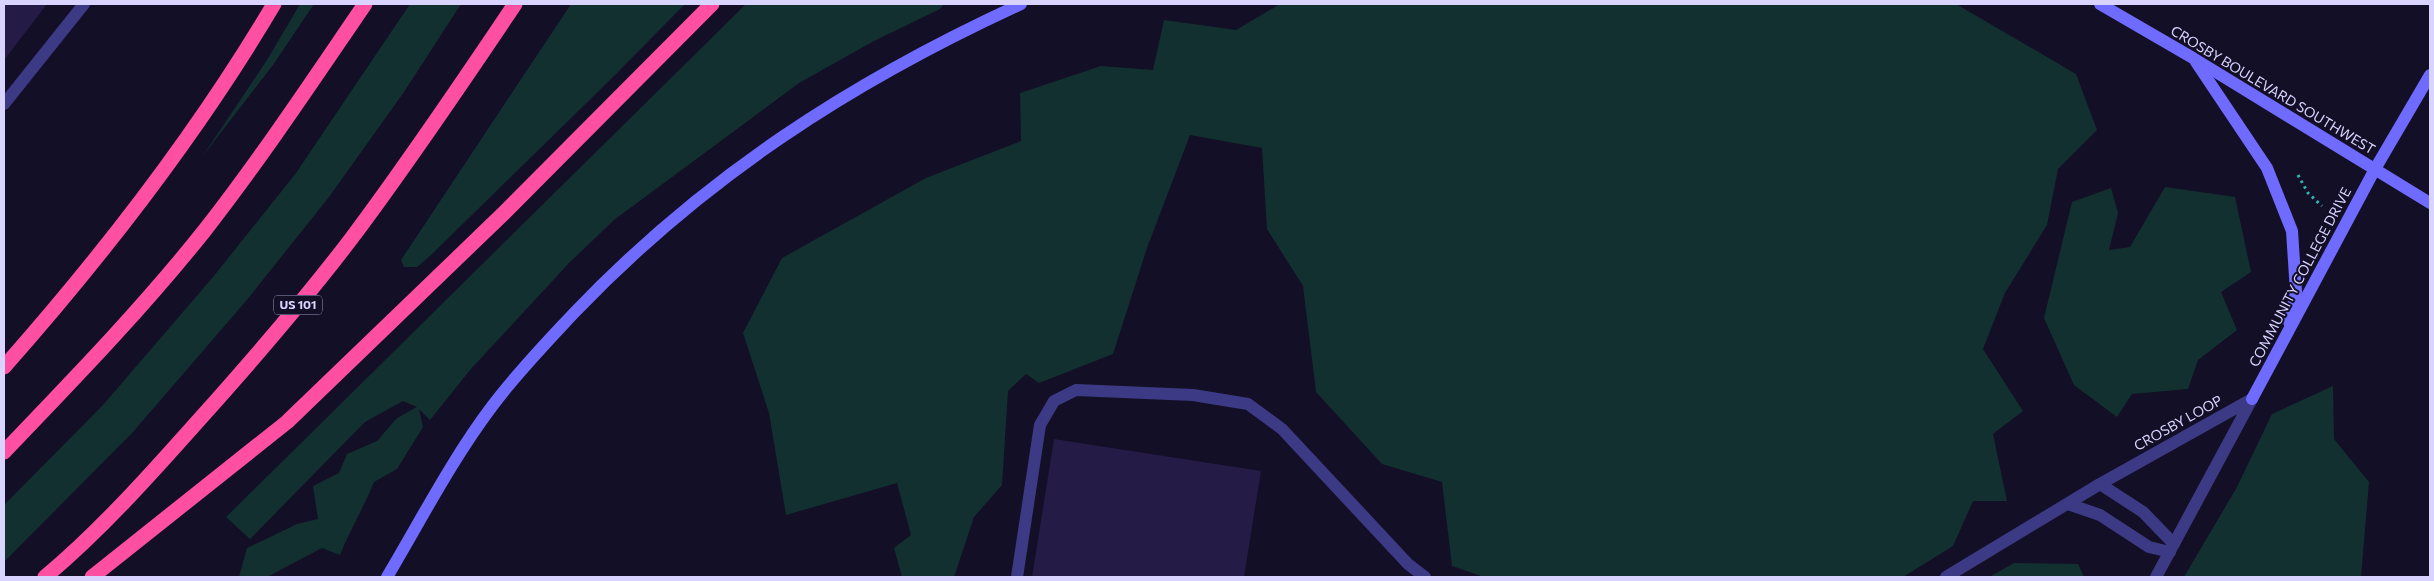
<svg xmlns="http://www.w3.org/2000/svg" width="2434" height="581" font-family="Commissioner,sans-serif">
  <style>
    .green { fill: #12302f }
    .building { fill: #241b47 }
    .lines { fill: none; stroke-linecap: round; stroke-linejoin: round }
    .path { stroke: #2fb8b0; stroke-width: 3; stroke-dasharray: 2.5 4; stroke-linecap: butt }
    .lane { stroke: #3d3a85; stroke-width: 12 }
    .street { stroke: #3d3a85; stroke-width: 12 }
    .secondary { stroke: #6f6bff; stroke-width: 12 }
    .highway { stroke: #ff4fa3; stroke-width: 15 }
    .labels { text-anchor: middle; stroke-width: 4; stroke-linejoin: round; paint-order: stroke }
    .shield { fill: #130f26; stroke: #9e99be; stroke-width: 1 }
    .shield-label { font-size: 12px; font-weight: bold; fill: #d9d4ff }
    .street-label { font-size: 14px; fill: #d9d4ff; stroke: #130f26 }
  </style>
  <rect width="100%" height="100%" fill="#130f26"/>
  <g class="green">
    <path d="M300,4H314L273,65L202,157L267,60Z"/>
    <path d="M410,4H461L404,92L329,197L246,301L133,432L4,562V505L103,405L213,277L296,173Z"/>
    <path d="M571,4H685L613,77L430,256L417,267H404L401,260Z"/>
    <path d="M746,4H944L940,9L874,41L799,83L614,220L569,263L470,370L430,420L419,409L423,427L397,469L374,482C364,507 350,530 340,555L322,548L267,577H239L247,548L297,524L318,519L313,486L339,473L347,454L377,441L397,418L417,407L403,401L365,422L250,539L226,517Z"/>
    <path d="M1280,4H1956L2076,74L2097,130L2058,169L2047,225L2005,293L1983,349L2023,411L1993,434L2007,501H1973L1953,546L1903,577H1484L1452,566L1442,482L1382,464L1316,392L1303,286L1267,229L1262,148L1190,135L1147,248L1113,354L1039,383L1026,374L1008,391L1002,485L974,517L954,577H902L894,548L911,535L897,483L786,515L769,413L743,333L782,258L926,178L1021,141L1020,93L1101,66L1153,70L1164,20L1236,30Z"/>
    <path d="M2165,187L2235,197L2251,272L2221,292L2237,330L2198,360L2188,389L2132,394L2117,417L2074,385L2044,318L2072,202L2111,188L2118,213L2109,250L2130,247Z"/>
    <path d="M2333,386L2334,439L2369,482L2361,577H2184L2237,487L2272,414Z"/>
    <path d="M2014,563L2078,564L2084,577H1989Z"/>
  </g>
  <g class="building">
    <path d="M4,4H47L4,60Z"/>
    <path d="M1054,439L1261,471L1244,577H1032Z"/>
  </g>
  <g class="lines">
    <path class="path" d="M2298,175L2308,193L2322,206"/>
    <g class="lane">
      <path d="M4,104L84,4"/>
      <path d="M1017,577L1040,425L1054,401L1076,390L1193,395L1248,404L1282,429L1408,564L1425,577"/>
    </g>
    <g class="street">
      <path d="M2100,484L2143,512L2174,544"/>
      <path d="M2068,504L2100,515L2149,547L2170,552"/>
      <path d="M1946,577L2100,484L2252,399"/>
      <path d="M2156,577L2252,399"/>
    </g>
    <g class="secondary">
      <path d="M2100,4L2193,58L2430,203"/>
      <path d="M2196,62L2267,168L2292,231L2296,292L2289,322"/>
      <path d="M2252,399L2375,169L2430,75"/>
      <path d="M387,577C421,520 452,459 493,405C517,373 546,343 574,313C704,177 851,82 1021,4"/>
    </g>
    <g class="highway">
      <path d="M4,367C104,254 197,134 274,4"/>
      <path d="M4,452C73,380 143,308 205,230C262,157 313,80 365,4"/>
      <path d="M45,577C100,531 150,475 198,421C251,362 303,302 351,239C408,163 462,83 515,4"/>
      <path d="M92,577L287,422L504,213L712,4"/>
    </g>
  </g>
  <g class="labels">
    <rect class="shield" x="274" y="295.5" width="48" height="19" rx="4"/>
    <g class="shield-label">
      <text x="298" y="309">US 101</text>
    </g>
    <g class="street-label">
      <text transform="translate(2273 90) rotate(31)" y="5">CROSBY BOULEVARD SOUTHWEST</text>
      <text transform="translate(2300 277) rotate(-62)" y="5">COMMUNITY COLLEGE DRIVE</text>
      <text transform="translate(2178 423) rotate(-29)" y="5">CROSBY LOOP</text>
    </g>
  </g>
  <rect width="2434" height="581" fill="none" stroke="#d9d4ff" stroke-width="10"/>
</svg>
